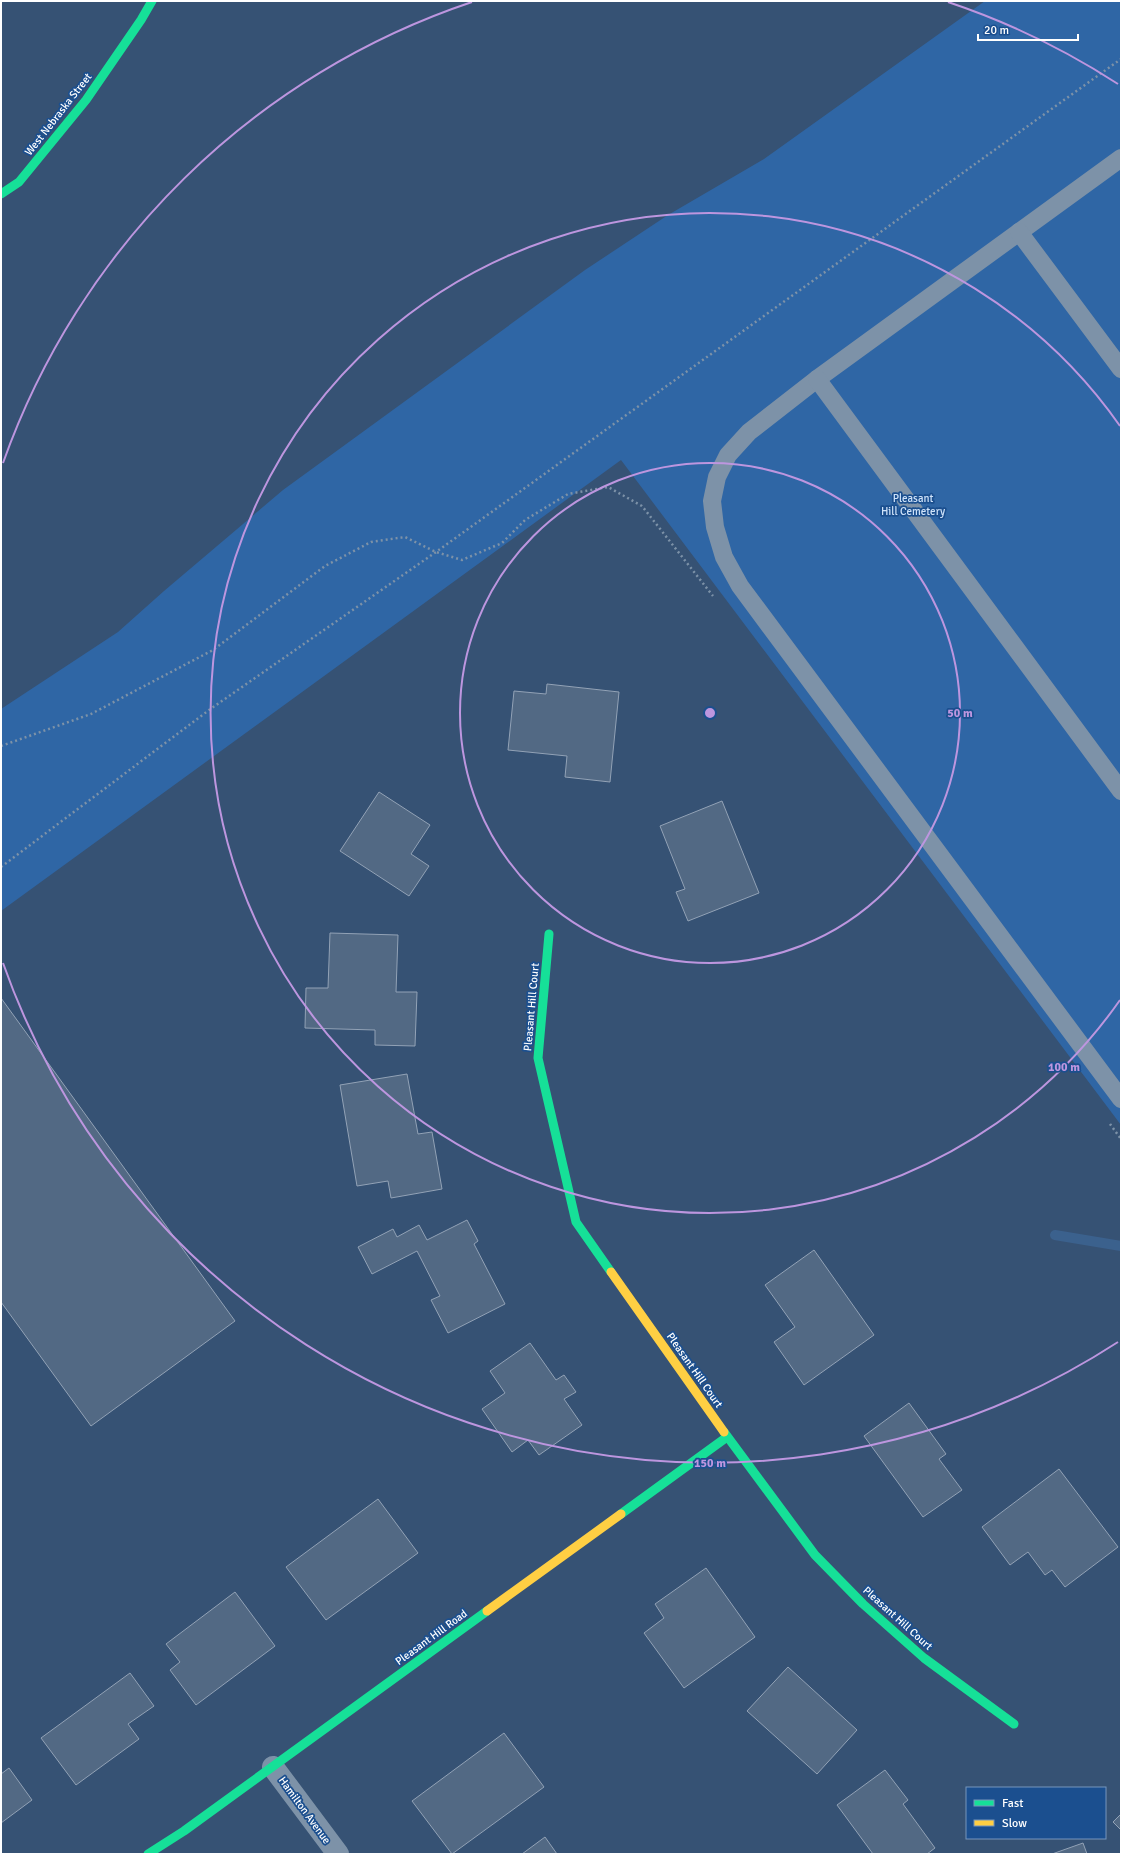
<svg xmlns="http://www.w3.org/2000/svg" width="1122" height="1855" font-family="Signika,sans-serif">
  <style>
    .green { fill: #2f66a5 }
    .lines { fill: none; stroke-linecap: round; stroke-linejoin: round }
    .stream { stroke: #3b618d; stroke-width: 10 }
    .building { fill: #526984; stroke: #92a2b6 }
    .path { stroke: #7d92a8; stroke-width: 2.5; stroke-dasharray: 2 3; stroke-linecap: butt }
    .lane { stroke: #7d92a8; stroke-width: 18 }
    .street { stroke: #7d92a8; stroke-width: 22 }
    .fast { stroke: #16e098; stroke-width: 9 }
    .slow { stroke: #ffcf43; stroke-width: 9 }
    .ring { fill: none; stroke: #bd96df; stroke-width: 2 }
    .labels { text-anchor: middle; stroke-width: 3.5; stroke-linejoin: round; paint-order: stroke }
    .street-label { font-size: 11px; fill: #fff; stroke: #1b4f8f }
    .park-label { font-size: 11px; fill: #cfe3fa; stroke: #1b4f8f }
    .centre { fill: #bd96df; stroke: #1b4f8f; stroke-width: 2 }
    .ring-label { font-size: 12px; text-anchor: middle; font-weight: bold; fill: #bd96df; stroke: #1b4f8f; stroke-width: 3.5; stroke-linejoin: round; paint-order: stroke }
  </style>
  <rect width="100%" height="100%" fill="#365274"/>
  <path class="green" d="M985,1H1121V1125L621,460L1,911V709L118,632L164,591L283,490L585,270L668,215L764,159Z"/>
  <g class="lines">
    <path class="stream" d="M1055,1235L1121,1246"/>
  </g>
  <g class="building">
    <path d="M547,684L619,692L610,782L565,777L567,756L508,750L514,691L546,694Z"/>
    <path d="M379,792L430,825L411,854L429,866L409,896L340,851Z"/>
    <path d="M722,801L759,893L688,921L676,892L685,889L660,826Z"/>
    <path d="M330,933L398,935L396,992H417L415,1046L375,1045V1030L305,1028L306,988H328Z"/>
    <path d="M1,998L235,1321L91,1426L1,1302Z"/>
    <path d="M407,1074L418,1134L432,1132L442,1189L391,1198L388,1181L357,1186L340,1085Z"/>
    <path d="M467,1220L478,1241L474,1244L505,1304L448,1333L431,1300L440,1296L417,1251L372,1274L358,1247L393,1229L397,1237L419,1225L427,1240Z"/>
    <path d="M814,1250L874,1335L804,1385L774,1342L795,1327L765,1285Z"/>
    <path d="M530,1343L556,1380L564,1375L576,1392L564,1399L582,1425L539,1455L528,1440L512,1452L482,1409L505,1393L490,1371Z"/>
    <path d="M909,1403L946,1454L939,1459L962,1490L923,1517L864,1436Z"/>
    <path d="M1059,1469L1118,1547L1065,1587L1052,1570L1045,1575L1028,1552L1010,1565L982,1527Z"/>
    <path d="M378,1499L418,1553L326,1620L286,1567Z"/>
    <path d="M706,1568L755,1637L684,1688L644,1633L664,1618L655,1604Z"/>
    <path d="M235,1592L275,1646L196,1705L170,1670L180,1662L166,1644Z"/>
    <path d="M788,1667L857,1730L817,1774L747,1711Z"/>
    <path d="M130,1673L154,1706L128,1724L139,1739L76,1785L41,1738Z"/>
    <path d="M504,1733L544,1787L452,1854L412,1801Z"/>
    <path d="M9,1768L32,1800L1,1823V1774Z"/>
    <path d="M885,1770L908,1800L903,1804L935,1848L927,1854H873L837,1805Z"/>
    <path d="M1121,1814V1830L1113,1822Z"/>
    <path d="M545,1837L557,1854H522Z"/>
    <path d="M1083,1843L1087,1854H1052Z"/>
  </g>
  <g class="lines">
    <g class="path">
      <path d="M1,746L91,714L213,650L325,566L371,542L405,537L436,552L462,560L502,543L525,520L568,494L608,487L642,506L713,596"/>
      <path d="M1,867L209,710L436,552L1121,59"/>
      <path d="M1110,1124L1121,1139"/>
    </g>
    <g class="lane">
      <path d="M1121,158L817,379L749,432L728,455L717,477L712,501L715,527L724,557L740,586L1121,1099"/>
      <path d="M1019,232L1121,369"/>
      <path d="M817,379L1121,791"/>
    </g>
    <path class="street" d="M273,1767L338,1854"/>
    <g class="fast">
      <path d="M1,194L19,182L86,100L141,20L152,1"/>
      <path d="M549,934L538,1058L576,1222L611,1272"/>
      <path d="M724,1432L815,1555L863,1604L924,1658L1014,1724"/>
      <path d="M621,1514L727,1437"/>
      <path d="M148,1854L184,1831L487,1611"/>
    </g>
    <g class="slow">
      <path d="M611,1272L724,1432"/>
      <path d="M487,1611L621,1514"/>
    </g>
  </g>
  <g class="ring">
    <circle cx="710" cy="713" r="250"/>
    <path d="M1120 1000A500 500 0 1 1 1120 426"/>
    <path d="M1118 1342A750 750 0 0 1 3 963M3 463A750 750 0 0 1 472 2M948 2A750 750 0 0 1 1118 84"/>
  </g>
  <g class="labels">
    <g class="street-label">
      <text transform="translate(58 114) rotate(-52)" y="4">West Nebraska Street</text>
      <text transform="translate(531 1007) rotate(-85)" y="4">Pleasant Hill Court</text>
      <text transform="translate(695 1370) rotate(55)" y="4">Pleasant Hill Court</text>
      <text transform="translate(898 1618) rotate(42)" y="4">Pleasant Hill Court</text>
      <text transform="translate(431 1637) rotate(-36)" y="4">Pleasant Hill Road</text>
      <text transform="translate(305 1810) rotate(54)" y="4">Hamilton Avenue</text>
    </g>
    <g class="park-label">
      <text x="913" y="502">Pleasant<tspan x="913" dy="13">Hill Cemetery</tspan></text>
    </g>
  </g>
  <circle cx="710" cy="713" r="6" class="centre"/>
  <g class="ring-label">
    <text x="960" y="717">50 m</text>
    <text x="1064" y="1071">100 m</text>
    <text x="710" y="1467">150 m</text>
  </g>
  <rect width="1122" height="1855" fill="none" stroke="#ffffff" stroke-width="4"/>
  <rect x="966" y="1787" width="140" height="52" fill="#1b4f8f" stroke="#7695bc"/>
  <rect x="974" y="1800" width="20" height="6" fill="#16e098" stroke="#7695bc"/>
  <text x="1002" y="1807" font-size="12" fill="#ffffff">Fast</text>
  <rect x="974" y="1820" width="20" height="6" fill="#ffcf43" stroke="#7695bc"/>
  <text x="1002" y="1827" font-size="12" fill="#ffffff">Slow</text>
  <path d="M978 34v6h100v-6" fill="none" stroke="#ffffff" stroke-width="2"/>
  <text x="984" y="34" font-size="12" fill="#ffffff" stroke="#1b4f8f" stroke-width="3" paint-order="stroke">20 m</text>
</svg>
